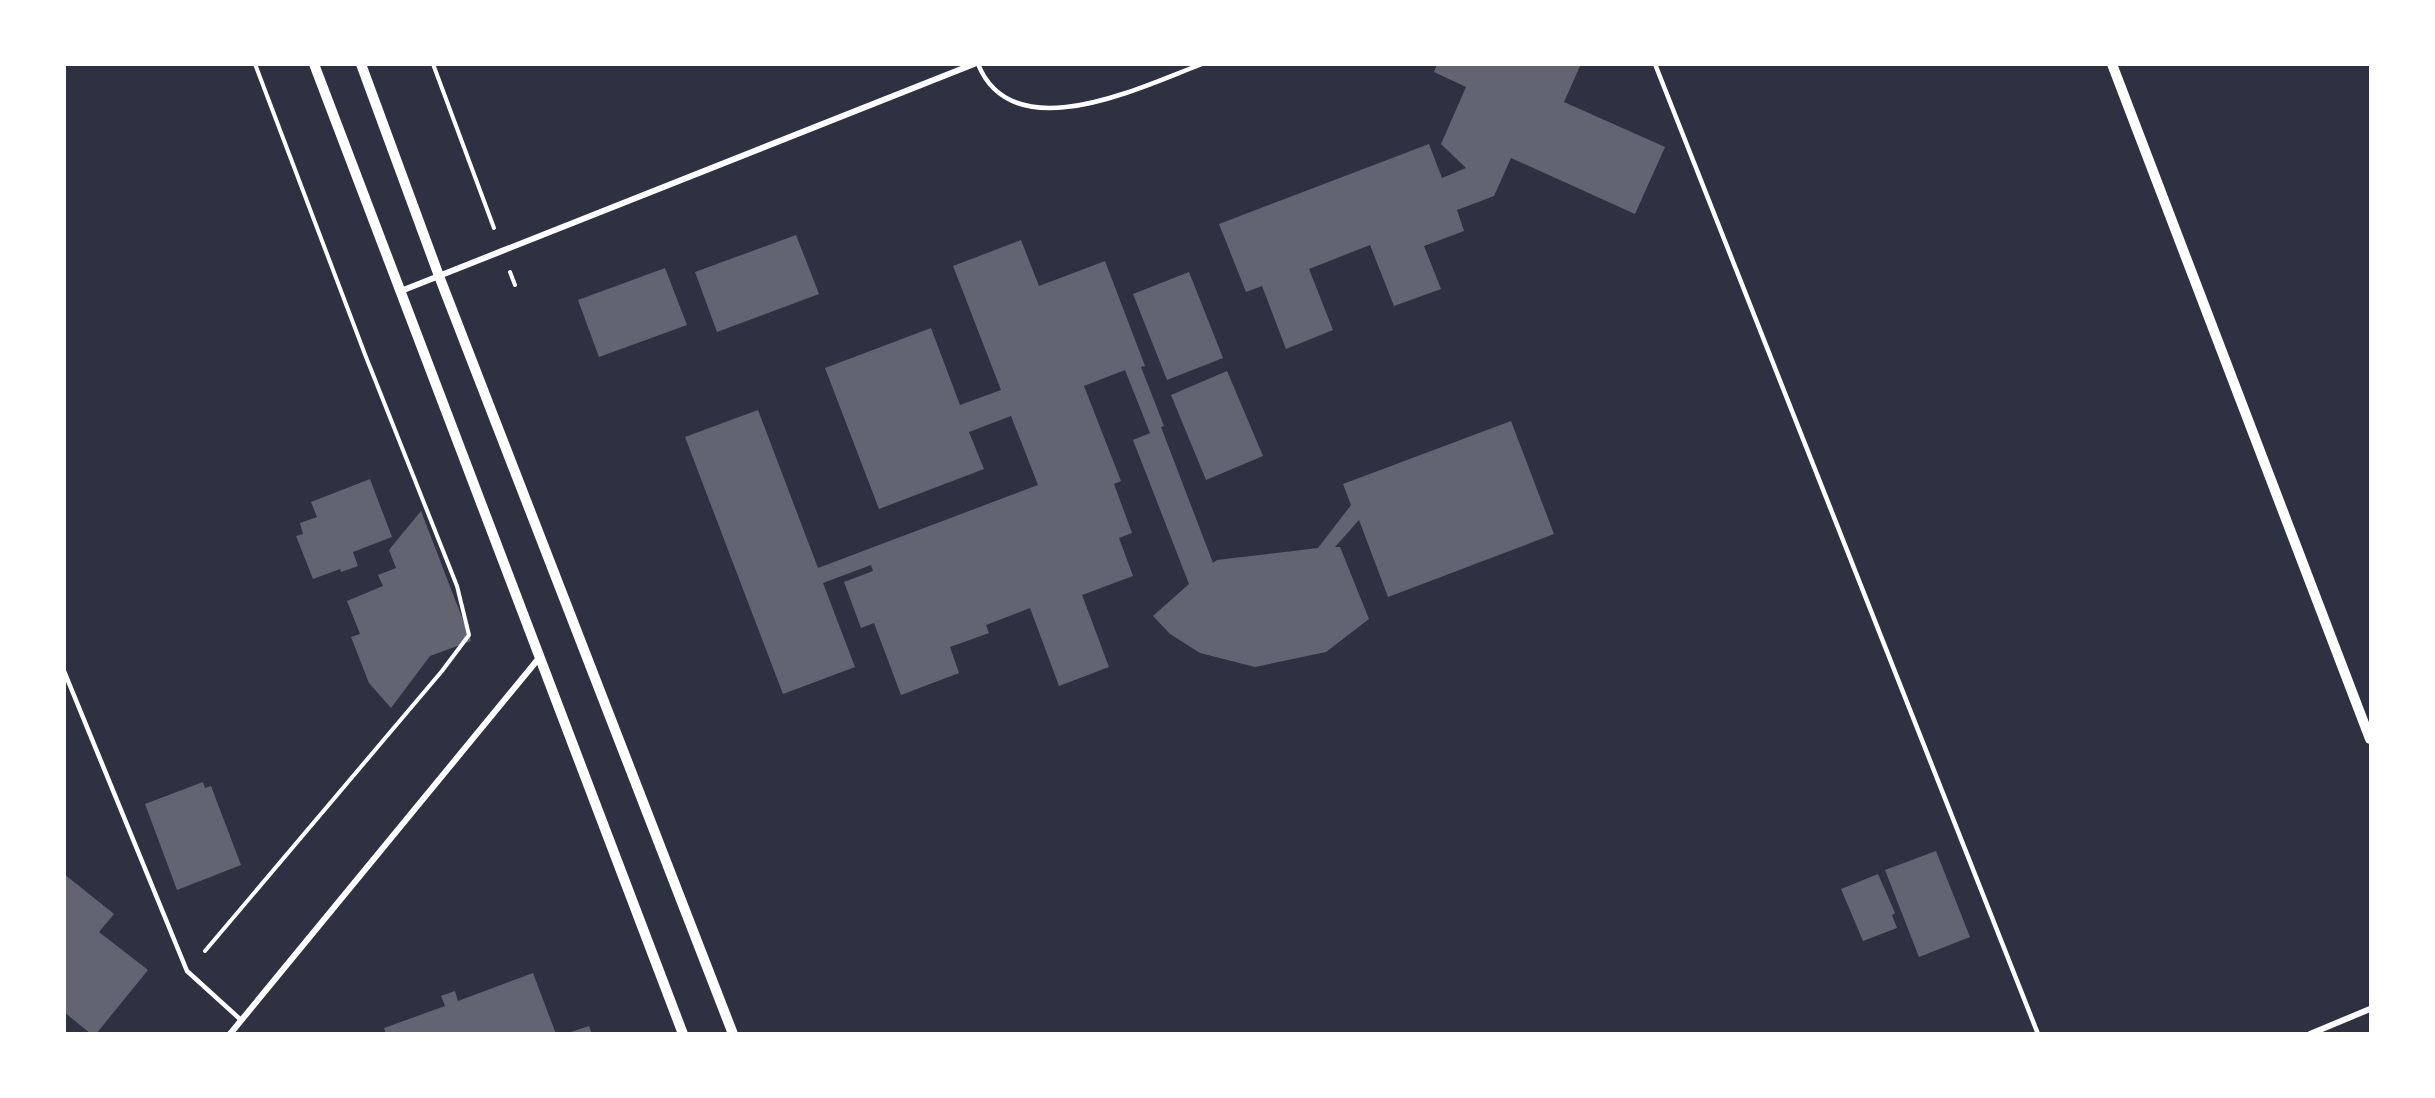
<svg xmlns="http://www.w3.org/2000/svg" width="2435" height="1098" font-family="Inter,sans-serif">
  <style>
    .building { fill: #626471 }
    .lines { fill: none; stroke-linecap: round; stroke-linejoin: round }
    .path { stroke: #fff; stroke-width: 4 }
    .service { stroke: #fff; stroke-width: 4.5 }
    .minor { stroke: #fff; stroke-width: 6 }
    .tertiary { stroke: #fff; stroke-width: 10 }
  </style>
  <rect width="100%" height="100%" fill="#2d3142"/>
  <g class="building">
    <path d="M1437,64H1581L1564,102L1665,147L1635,214L1511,158L1494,196L1457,210L1464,231L1424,246L1441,289L1394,306L1370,245L1309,269L1333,330L1286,349L1262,286L1246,292L1219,224L1429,144L1442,178L1466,168L1441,144L1466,87L1434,72Z"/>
    <path d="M796,235L819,294L717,332L695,272Z"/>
    <path d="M1021,240L1039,286L1105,261L1145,366L1141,367L1164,426L1161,427L1213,563L1217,560L1318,548L1351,505L1343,484L1511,421L1554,534L1388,597L1359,520L1335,547H1340L1369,619L1326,652L1255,667L1200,653L1170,634L1153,616L1189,584L1133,440L1150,433L1125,370L1084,386L1121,481L1114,484L1132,533L1119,538L1133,576L1082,595L1109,667L1059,686L1030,608L986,625L989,633L950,647L959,673L901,695L874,623L861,628L844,582L873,571L871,565L823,583L855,667L783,694L685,437L758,410L818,568L1038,485L1011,416L969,432L984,469L879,509L825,368L931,328L960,405L1001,390L953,266Z"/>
    <path d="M665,268L687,325L599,357L578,300Z"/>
    <path d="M1189,272L1223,358L1167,380L1133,294Z"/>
    <path d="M1227,371L1263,456L1206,480L1171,395Z"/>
    <path d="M370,479L392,537L353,552L358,566L341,572L340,569L313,579L296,536L303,534L300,523L317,517L311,502Z"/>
    <path d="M421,511L471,641L430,656L391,708L369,683L351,637L360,634L347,601L383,586L378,575L396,568L389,550Z"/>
    <path d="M203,782L205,788L211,786L241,865L177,890L145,804Z"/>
    <path d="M1936,851L1970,937L1919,957L1885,870Z"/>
    <path d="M64,874L114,914L99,932L148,970L96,1034H91L64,1012Z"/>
    <path d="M1878,874L1895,913L1892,915L1897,928L1863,941L1841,889Z"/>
    <path d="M533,973L556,1034H386L384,1028L445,1006L441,996L455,991L458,1001Z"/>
    <path d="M589,1026L592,1034H569L568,1033Z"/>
  </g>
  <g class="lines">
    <g class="path">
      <path d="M433,64L494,228"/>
      <path d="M510,272L515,285"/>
      <path d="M205,951L442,671L469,635L457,586L366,357L255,64"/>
    </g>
    <g class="service">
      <path d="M978,64C1013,151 1143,86 1202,64"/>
      <path d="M1655,64L2038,1034"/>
      <path d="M64,671L187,971L241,1020"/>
    </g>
    <g class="minor">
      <path d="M401,291L974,64"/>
      <path d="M230,1034L539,658"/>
      <path d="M2310,1034L2370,1009"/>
    </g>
    <g class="tertiary">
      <path d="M314,64L683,1034"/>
      <path d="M361,64L439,276L733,1034"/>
      <path d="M2112,64L2370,739"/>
    </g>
  </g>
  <rect width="2435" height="1098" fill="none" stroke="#ffffff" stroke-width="132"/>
</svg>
